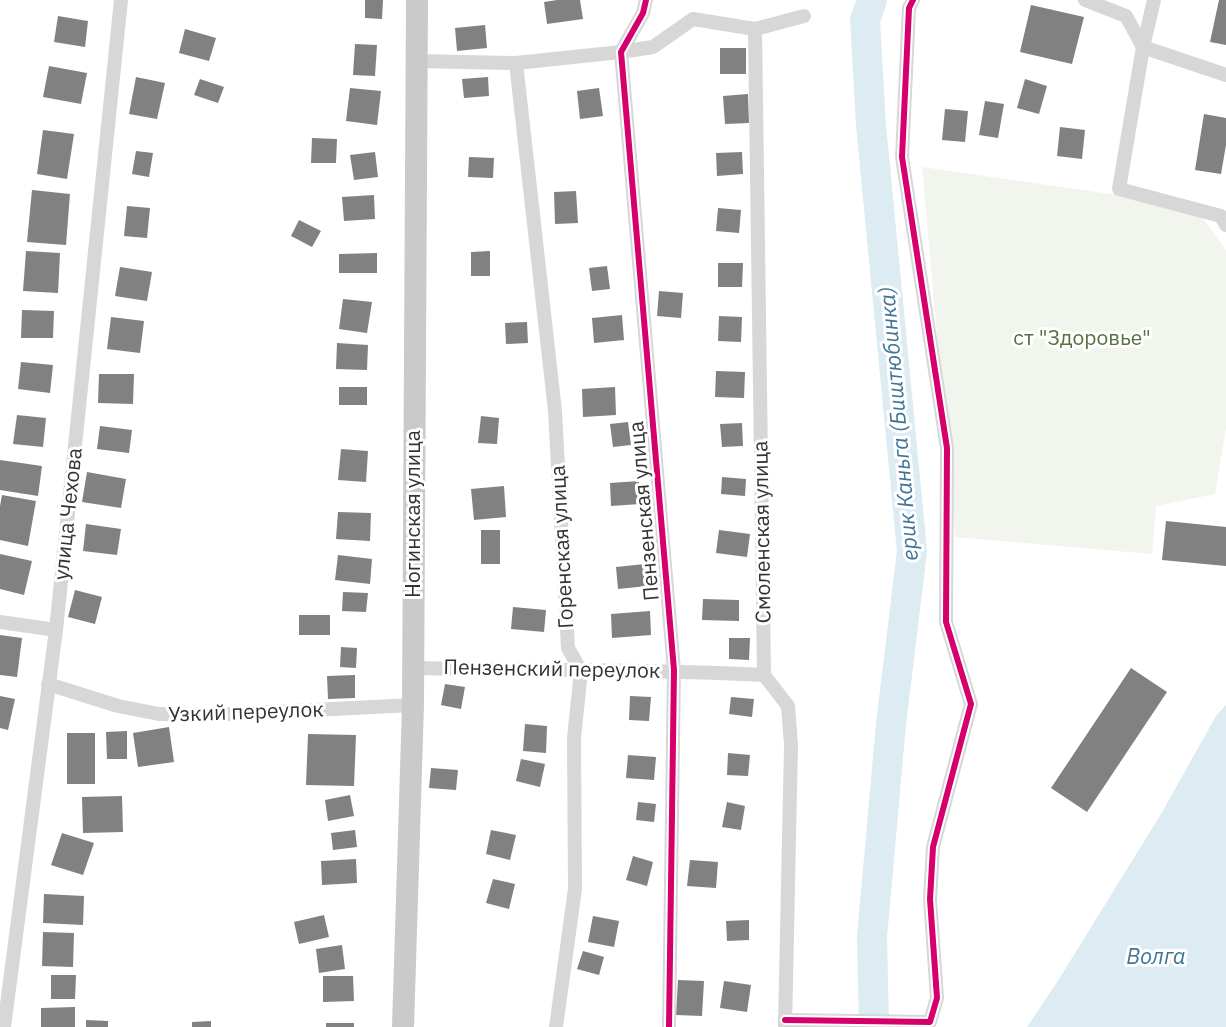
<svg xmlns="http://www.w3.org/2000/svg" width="1226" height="1027" font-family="'IBM Plex Sans',sans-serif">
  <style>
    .green { fill: #f1f5ed }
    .water { fill: #ddebf3 }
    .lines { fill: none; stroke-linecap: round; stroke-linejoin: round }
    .river { stroke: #ddebf3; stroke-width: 30 }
    .building { fill: #818181 }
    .street { stroke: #d7d7d7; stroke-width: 14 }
    .primary { stroke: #cacaca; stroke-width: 22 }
    .cycleway-casing { stroke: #fff; stroke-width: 10 }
    .cycleway { stroke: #d6006c; stroke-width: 6 }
    .labels { text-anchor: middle; stroke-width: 6; stroke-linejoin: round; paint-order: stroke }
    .park-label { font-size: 21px; fill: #56703f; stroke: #fff }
    .street-label { font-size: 21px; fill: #333; stroke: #fff }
    .water-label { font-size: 22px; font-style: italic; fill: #3f7597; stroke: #fff }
  </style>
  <rect width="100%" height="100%" fill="#fff"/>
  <path class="green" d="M922,167L1194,206L1226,250V429L1215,494L1156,506L1152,554L955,537Z"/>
  <path class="water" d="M1226,705V1027H1027L1059,979L1161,814L1216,716Z"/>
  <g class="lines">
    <path class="river" d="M872,0L865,20L871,125L912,551L891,724L872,937L874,1027"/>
  </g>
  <g class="building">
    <path d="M365,0H383L382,19L365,18Z"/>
    <path d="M557,0H580L583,19L547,24L544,2Z"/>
    <path d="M1219,0H1226V45L1210,42Z"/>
    <path d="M1031,5L1084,17L1072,64L1020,52Z"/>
    <path d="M58,16L88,21L85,47L54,42Z"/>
    <path d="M485,25L487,48L457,51L455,28Z"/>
    <path d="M185,29L216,38L209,61L179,53Z"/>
    <path d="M355,44L377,45L375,76L353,75Z"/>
    <rect x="720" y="48" width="26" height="26"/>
    <path d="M49,66L87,73L81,104L43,97Z"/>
    <path d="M136,77L165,83L157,119L129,114Z"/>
    <path d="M488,77L489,96L464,98L462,79Z"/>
    <path d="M200,79L224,87L218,103L194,95Z"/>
    <path d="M1025,79L1047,86L1039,114L1017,108Z"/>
    <path d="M350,88L381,91L377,125L346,121Z"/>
    <path d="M599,88L603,116L580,119L577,91Z"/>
    <path d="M748,94L749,123L725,124L723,96Z"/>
    <path d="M985,101L1004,104L998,138L979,135Z"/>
    <path d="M945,109L968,111L965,142L942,140Z"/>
    <path d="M1204,114L1226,118V145L1221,174L1195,170Z"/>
    <path d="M1060,127L1085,130L1082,159L1057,156Z"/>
    <path d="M43,130L74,134L67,179L37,174Z"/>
    <path d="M312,138L337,139L336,163H311Z"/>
    <path d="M136,151L153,153L149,177L132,174Z"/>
    <path d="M375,152L378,177L354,180L350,155Z"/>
    <path d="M742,152L743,174L717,176L716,153Z"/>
    <path d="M469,157L494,158L493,178L468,177Z"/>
    <path d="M32,190L70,194L66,245L27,242Z"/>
    <path d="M576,191L578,223L555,224L554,192Z"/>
    <path d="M374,195L375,219L344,221L342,197Z"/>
    <path d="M127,206L150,208L147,238L124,236Z"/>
    <path d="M718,208L741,210L739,233L716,231Z"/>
    <path d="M299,220L321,231L312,247L291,236Z"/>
    <path d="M26,251L60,253L58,293L23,291Z"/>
    <path d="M490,251V276H471V252Z"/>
    <path d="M377,253V273H339V254Z"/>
    <path d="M718,263H743L742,287H718Z"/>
    <path d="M607,266L610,289L592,291L589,268Z"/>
    <path d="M120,267L152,272L147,301L115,296Z"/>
    <path d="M659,291L683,293L681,318L657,316Z"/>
    <path d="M343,299L372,302L367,333L339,329Z"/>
    <path d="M22,310L54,311L53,338H21Z"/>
    <path d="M622,315L624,340L594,343L592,318Z"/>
    <path d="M719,316L742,317L741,342L718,341Z"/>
    <path d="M111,317L144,321L140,353L107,349Z"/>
    <path d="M527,322L528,343L506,344L505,323Z"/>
    <path d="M337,343L368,345L367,370L336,369Z"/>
    <path d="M21,362L53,365L50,393L18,389Z"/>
    <path d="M716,371L745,372L744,398L715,397Z"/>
    <path d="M99,374H134L133,404L98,403Z"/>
    <rect x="339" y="387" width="28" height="18"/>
    <path d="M615,387L616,415L583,417L582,389Z"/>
    <path d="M17,415L46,418L43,447L13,444Z"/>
    <path d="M481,416L499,418L497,444L478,443Z"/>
    <path d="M628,422L631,445L613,447L610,424Z"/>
    <path d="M742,423L743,446L722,447L720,424Z"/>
    <path d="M100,426L132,430L129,453L97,449Z"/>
    <path d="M341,449L368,451L366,482L338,480Z"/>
    <path d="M0,460L42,466L38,496L0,490Z"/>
    <path d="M87,472L126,479L121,508L82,502Z"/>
    <path d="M722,477L746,479L745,496L721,494Z"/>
    <path d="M639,481L640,504L611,506L610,483Z"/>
    <path d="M504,486L506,517L474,520L471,489Z"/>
    <path d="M2,495L36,501L28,546L0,540V506Z"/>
    <path d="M338,512L371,513L370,541L336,539Z"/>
    <path d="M1166,521L1226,527V566L1162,560Z"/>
    <path d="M86,524L121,529L117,555L83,551Z"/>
    <rect x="481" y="530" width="19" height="34"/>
    <path d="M719,530L750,534L747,557L716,553Z"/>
    <path d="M0,554L32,561L24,595L0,589Z"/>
    <path d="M338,555L372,559L370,584L335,580Z"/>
    <path d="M645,564L647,586L618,589L616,567Z"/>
    <path d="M75,590L102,597L95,624L68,617Z"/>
    <path d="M343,592L368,593L366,612L342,611Z"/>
    <path d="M703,599L739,600V621L702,620Z"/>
    <path d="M513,607L546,610L544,632L511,629Z"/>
    <path d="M650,611L651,635L612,638L611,614Z"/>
    <rect x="299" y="615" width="31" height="20"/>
    <path d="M0,635L22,638L17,677L0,675Z"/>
    <path d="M729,638H750L749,660L729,659Z"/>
    <path d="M341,647L357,648L356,668L340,667Z"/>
    <path d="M1131,668L1167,692L1087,812L1051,788Z"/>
    <path d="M355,675V698L328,699L327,676Z"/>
    <path d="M445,684L465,687L461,709L441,705Z"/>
    <path d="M0,696L15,699L8,730L0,728Z"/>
    <path d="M630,696L651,697L649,721L629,720Z"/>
    <path d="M731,697L754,699L752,717L729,714Z"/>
    <path d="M525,724L547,726L546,753L523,751Z"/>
    <path d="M169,727L174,762L138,767L133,733Z"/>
    <path d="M127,731V759H107L106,732Z"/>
    <rect x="67" y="733" width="28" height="51"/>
    <path d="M308,734L356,735L354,786L306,785Z"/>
    <path d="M728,753L750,755L748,776L727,775Z"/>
    <path d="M628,755L656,757L654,780L626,778Z"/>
    <path d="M521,759L545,764L540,787L516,781Z"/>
    <path d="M431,768L458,770L456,790L429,788Z"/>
    <path d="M350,795L354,816L328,821L325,800Z"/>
    <path d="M122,796L123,832L83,833L82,797Z"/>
    <path d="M638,802L656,804L654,822L636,820Z"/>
    <path d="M727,802L745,806L741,830L722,827Z"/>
    <path d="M355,830L357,847L333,850L331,833Z"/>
    <path d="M491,830L516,835L510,860L486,854Z"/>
    <path d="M62,833L94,843L83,875L51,865Z"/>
    <path d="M633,856L653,862L647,886L626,880Z"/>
    <path d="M356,859L357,883L322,885L321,861Z"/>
    <path d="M690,860L718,862L716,888L687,886Z"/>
    <path d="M493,879L515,884L509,909L486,903Z"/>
    <path d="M44,894L84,896L83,925L43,923Z"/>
    <path d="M324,915L329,937L299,944L294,922Z"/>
    <path d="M593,916L619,921L614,947L588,942Z"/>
    <path d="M749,920V940L727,941L726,921Z"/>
    <path d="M43,932L74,933L73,967L42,966Z"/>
    <path d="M342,945L345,969L319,973L316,949Z"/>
    <path d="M583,951L604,957L599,975L577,969Z"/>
    <path d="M51,975H76L75,999H51Z"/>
    <path d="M323,976H353L354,1001L323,1002Z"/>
    <path d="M678,980L704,981L702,1016L676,1015Z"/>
    <path d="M724,981L751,985L747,1012L720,1008Z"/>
    <path d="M75,1007V1027H41V1008Z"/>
    <path d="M86,1020L108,1021V1027H86Z"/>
    <path d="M211,1021V1027H192V1022Z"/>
    <rect x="326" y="1023" width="28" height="4"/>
  </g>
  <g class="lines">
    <g class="street">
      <path d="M646,0L643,13L621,52L674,670L669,1027"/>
      <path d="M1085,0L1126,16L1143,47L1226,75"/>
      <path d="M1154,0L1143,47L1119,189L1221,216L1226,225"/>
      <path d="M755,29L764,675L788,706L791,745L785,1027"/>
      <path d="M416,61L516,63L621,52L653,47L693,19L755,29L804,16"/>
      <path d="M516,63L555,411L568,648L581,671L574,738L575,889L556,1027"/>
      <path d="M0,622L56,630"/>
      <path d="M412,668C529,670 646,669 764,675"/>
      <path d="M48,684L118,706L159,714L212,715L413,705"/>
      <path d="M785,1020L930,1022L937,998L930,899L933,847L971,704L946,622L947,448L902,157L909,8L913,0"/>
      <path d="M4,1027L56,630L121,0"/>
    </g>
    <path class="primary" d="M403,1027L413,705L417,0"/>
    <defs>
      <g id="cycleway">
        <path d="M646,0L643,13L621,52L674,670L669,1027"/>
        <path d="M785,1020L930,1022L937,998L930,899L933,847L971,704L946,622L947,448L902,157L909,8L913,0"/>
      </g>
    </defs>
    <use href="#cycleway" class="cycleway-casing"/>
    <use href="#cycleway" class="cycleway"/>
  </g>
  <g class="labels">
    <g class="park-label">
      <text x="1082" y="345">ст "Здоровье"</text>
    </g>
    <g class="street-label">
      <text transform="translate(644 511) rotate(-95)" y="7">Пензенская улица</text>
      <text transform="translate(68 514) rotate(-84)" y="7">улица Чехова</text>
      <text transform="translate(413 514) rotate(-90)" y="7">Ногинская улица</text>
      <text transform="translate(762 532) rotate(-91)" y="7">Смоленская улица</text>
      <text transform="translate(562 547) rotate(-93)" y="7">Горенская улица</text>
      <text transform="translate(552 669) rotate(1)" y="7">Пензенский переулок</text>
      <text transform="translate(246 712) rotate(-2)" y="7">Узкий переулок</text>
    </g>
    <g class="water-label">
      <text transform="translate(898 424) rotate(-95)" y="8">ерик Каньга (Биштюбинка)</text>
      <text x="1156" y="964">Волга</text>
    </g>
  </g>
</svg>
